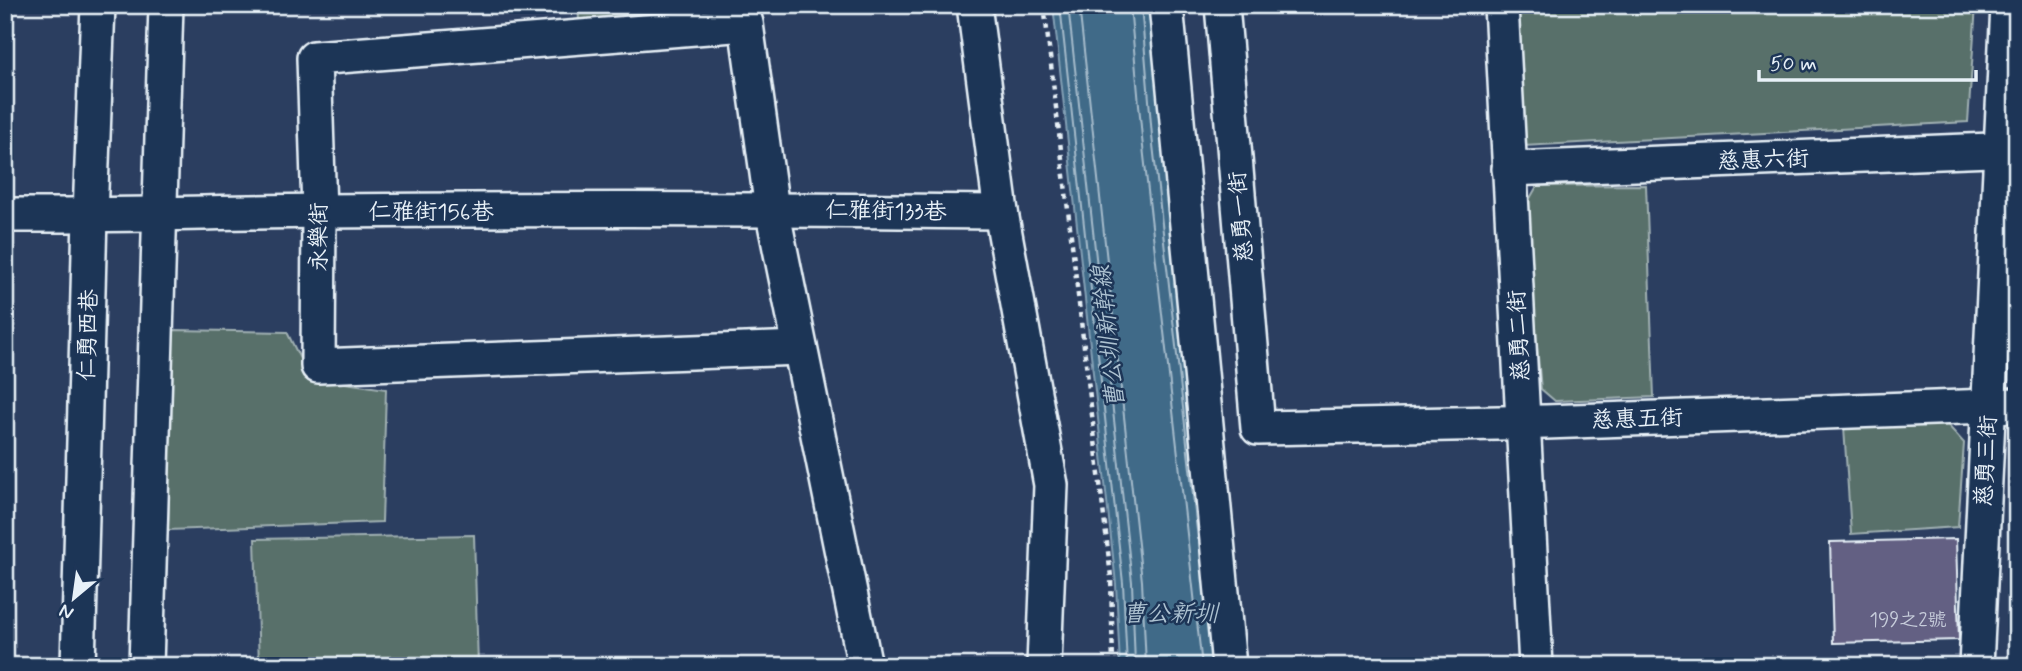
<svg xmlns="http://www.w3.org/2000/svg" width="2022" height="671" font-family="Mynerve,'LXGW WenKai TC',sans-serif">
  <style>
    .green { fill: #586f6b; stroke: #a0b0b2; stroke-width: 2 }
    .water { fill: #406a88; stroke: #83a0b5; stroke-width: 2 }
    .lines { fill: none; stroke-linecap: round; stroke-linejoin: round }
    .shore { stroke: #a5bbcb; stroke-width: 2 }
    .building { fill: #636183; stroke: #e8f1f8; stroke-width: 2 }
    .minor-casing { stroke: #e8f1f8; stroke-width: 38 }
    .path { stroke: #e8f1f8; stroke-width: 4.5; stroke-dasharray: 5 5; stroke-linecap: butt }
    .minor { stroke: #1d3557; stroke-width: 33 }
    .labels { text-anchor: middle; stroke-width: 5; stroke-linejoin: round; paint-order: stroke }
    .number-label { font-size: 19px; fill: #c7cddb }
    .street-label { font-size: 23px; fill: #e8f1f8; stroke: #1d3557 }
    .water-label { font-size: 24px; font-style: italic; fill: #adc2d1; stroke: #1d3557 }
  </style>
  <rect width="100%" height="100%" fill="#2b3e60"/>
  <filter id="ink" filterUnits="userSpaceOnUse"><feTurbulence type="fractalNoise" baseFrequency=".0143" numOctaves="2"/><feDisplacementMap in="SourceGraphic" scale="14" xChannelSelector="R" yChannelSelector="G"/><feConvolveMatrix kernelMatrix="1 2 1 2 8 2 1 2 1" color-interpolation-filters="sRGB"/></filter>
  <g filter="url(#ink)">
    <g class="green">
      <path d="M578,5H707V7L579,20Z"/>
      <path d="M1507,5H1976L1968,122L1523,146Z"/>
      <path d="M1646,185L1654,397L1555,401L1541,389L1524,209L1537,186Z"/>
      <path d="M2017,267V374L2012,368Z"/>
      <path d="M173,330L287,332L305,369L318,379L386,389L382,522L168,530Z"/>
      <path d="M1946,423L1964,443L1958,527L1851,534L1844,427Z"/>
      <path d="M474,535L478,666H259L255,539Z"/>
    </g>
    <path class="water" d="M1053,5H1156L1229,666H1120L1116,584Z"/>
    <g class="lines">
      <g class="shore">
        <path d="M1060,5L1123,583L1127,666"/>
        <path d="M1068,5L1132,582L1135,666"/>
        <path d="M1079,5L1142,581L1146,666"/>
        <path d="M1130,5L1142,138L1202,666"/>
        <path d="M1141,5L1152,136L1198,539"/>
      </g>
    </g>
    <path class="building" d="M1956,539L1959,640L1833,643L1830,542Z"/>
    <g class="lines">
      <defs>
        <g id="minor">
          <path d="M741,5L746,24L772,209L865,666"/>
          <path d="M974,5L1001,212L1051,485L1044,666"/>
          <path d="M1166,5L1229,666"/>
          <path d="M1222,5L1258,428L1546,422L2017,405"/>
          <path d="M1501,5L1536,666"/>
          <path d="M746,24L314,58L319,211L318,366L800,348"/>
          <path d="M1509,169L2017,149"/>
          <path d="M5,215C111,216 217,212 323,211C549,209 775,209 1001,212"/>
          <path d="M78,666L90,216L98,5"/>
          <path d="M146,666L166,5"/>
          <path d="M1976,666L2008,5"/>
        </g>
      </defs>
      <use href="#minor" class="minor-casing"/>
      <path class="path" d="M1044,5L1111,577L1113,666"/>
      <use href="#minor" class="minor"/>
    </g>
  </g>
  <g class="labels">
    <g class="number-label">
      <text x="1908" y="626">199之2號</text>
    </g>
    <g class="street-label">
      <text transform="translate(1763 159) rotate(-2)" y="8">慈惠六街</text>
      <text transform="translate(886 210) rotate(1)" y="8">仁雅街133巷</text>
      <text x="431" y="219">仁雅街156巷</text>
      <text transform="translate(1240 217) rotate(-95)" y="8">慈勇一街</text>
      <text transform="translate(318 237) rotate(-90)" y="8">永樂街</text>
      <text transform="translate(87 335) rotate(-88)" y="8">仁勇西巷</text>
      <text transform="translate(1518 336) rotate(-93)" y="8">慈勇二街</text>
      <text transform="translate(1637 418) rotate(-2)" y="8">慈惠五街</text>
      <text transform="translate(1985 461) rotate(-87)" y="8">慈勇三街</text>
    </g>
    <g class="water-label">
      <text transform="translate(1108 337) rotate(-96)" y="8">曹公圳新幹線</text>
      <text x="1170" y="621">曹公新圳</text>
    </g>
  </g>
  <rect width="2022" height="671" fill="none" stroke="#1d3557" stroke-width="28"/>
  <rect x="14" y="14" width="1994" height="643" fill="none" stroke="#e8f1f8" stroke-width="2.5" filter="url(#ink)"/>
  <g transform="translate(74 598) rotate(209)" stroke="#1d3557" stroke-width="5" paint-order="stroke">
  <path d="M0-5L12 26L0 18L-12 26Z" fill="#e8f1f8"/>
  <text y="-10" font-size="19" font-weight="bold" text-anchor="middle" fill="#e8f1f8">N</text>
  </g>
  <path d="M1759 70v10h217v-10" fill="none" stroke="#e8f1f8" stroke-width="3.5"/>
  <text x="1770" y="70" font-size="21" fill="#e8f1f8" stroke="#1d3557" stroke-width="5" paint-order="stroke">50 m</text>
</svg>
